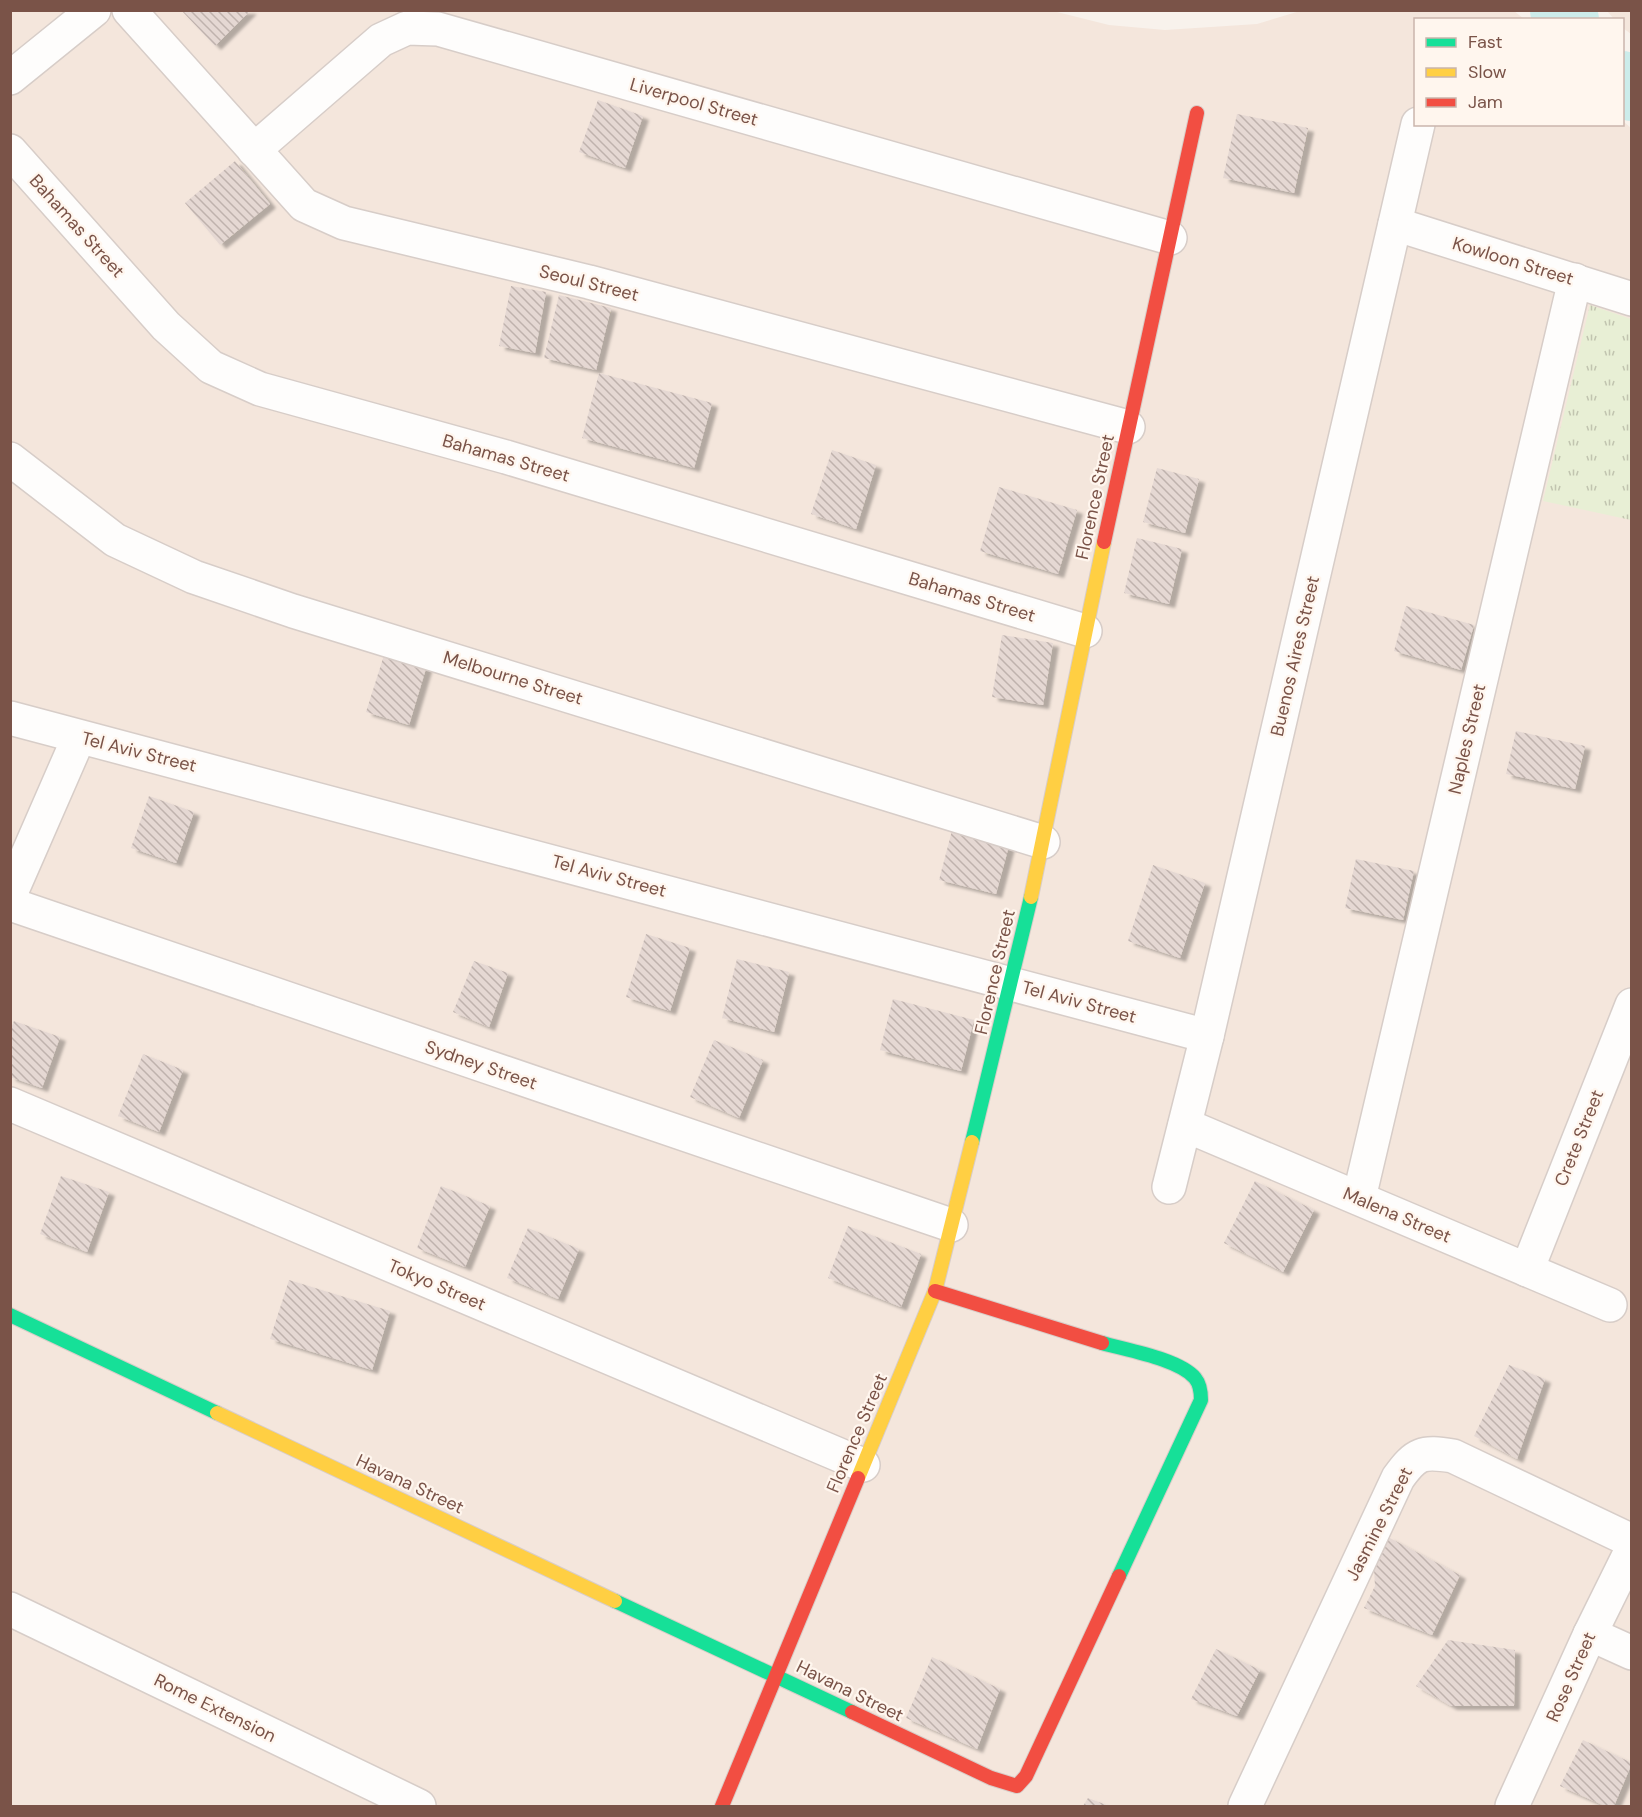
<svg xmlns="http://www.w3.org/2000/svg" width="1642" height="1817" font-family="'DM Sans',sans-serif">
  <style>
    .residential { fill: #f4e6dc }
    .grass { fill: url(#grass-tufts) }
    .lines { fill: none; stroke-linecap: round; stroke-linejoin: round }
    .river { stroke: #ccecea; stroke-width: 62 }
    .building { fill: url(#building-back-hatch); filter: url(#shadow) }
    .street-casing { stroke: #d7cdc8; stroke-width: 36 }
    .fast-casing { stroke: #d8cdc8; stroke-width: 16 }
    .slow-casing { stroke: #d8cdc8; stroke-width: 16 }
    .jam-casing { stroke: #d8cdc8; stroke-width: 16 }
    .street { stroke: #fefdfc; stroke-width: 33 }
    .fast { stroke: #16e098; stroke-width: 14 }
    .slow { stroke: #ffcf43; stroke-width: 14 }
    .jam { stroke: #f24e42; stroke-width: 14 }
    .labels { text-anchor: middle; stroke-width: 4.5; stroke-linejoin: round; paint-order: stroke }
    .street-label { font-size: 18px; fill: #7a5348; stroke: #fff6ee }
  </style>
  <defs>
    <pattern id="grass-tufts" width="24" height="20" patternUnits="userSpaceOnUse" patternTransform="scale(1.5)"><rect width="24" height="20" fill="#e8efd5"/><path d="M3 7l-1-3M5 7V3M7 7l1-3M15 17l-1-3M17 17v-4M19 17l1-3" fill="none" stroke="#c1c4af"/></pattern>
    <pattern id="building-back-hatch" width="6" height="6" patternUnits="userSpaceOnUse" patternTransform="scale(1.5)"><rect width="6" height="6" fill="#e5d8d3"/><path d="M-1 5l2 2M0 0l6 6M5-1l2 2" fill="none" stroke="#bfb2ad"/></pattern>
    <filter id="shadow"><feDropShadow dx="6" dy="4" stdDeviation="1.5" flood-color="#0004"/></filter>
  </defs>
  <rect width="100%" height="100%" fill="#f8f2ec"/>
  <g class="residential">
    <path d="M1049,10L1109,25L1165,30L1257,24L1300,11H1514L1524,19L1416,20V124H1622L1623,121L1631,128V1806H11V11Z"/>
    <path d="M1607,11H1631V34L1623,28L1622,20L1614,19Z"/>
  </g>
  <path class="grass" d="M1590,305L1631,319V520L1543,501Z"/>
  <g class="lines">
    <g class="river">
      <path d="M1561,10L1568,20"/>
      <path d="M1622,82L1632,90"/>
    </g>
  </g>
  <g class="building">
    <path d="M181,10H251L215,46Z"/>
    <path d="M598,100L643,116L625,168L579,152Z"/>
    <path d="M1237,114L1308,128L1294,193L1223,178Z"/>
    <path d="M235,161L270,204L220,245L185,203Z"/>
    <path d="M511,286L546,292L535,353L499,346Z"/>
    <path d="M559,295L611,308L596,370L544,358Z"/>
    <path d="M599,373L712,403L694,468L582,438Z"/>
    <path d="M832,450L876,465L856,529L811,514Z"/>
    <path d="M1157,468L1199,479L1185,533L1143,522Z"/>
    <path d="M999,487L1077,510L1058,574L980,551Z"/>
    <path d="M1137,538L1182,549L1169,604L1124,593Z"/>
    <path d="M1406,606L1474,625L1461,670L1394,651Z"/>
    <path d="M1002,635L1053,643L1043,705L992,697Z"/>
    <path d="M385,652L427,665L409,725L366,712Z"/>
    <path d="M1516,731L1585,746L1575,789L1506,774Z"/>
    <path d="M149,796L194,812L176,863L131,848Z"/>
    <path d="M954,823L1011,838L996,894L939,880Z"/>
    <path d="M1356,859L1414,871L1403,920L1345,908Z"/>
    <path d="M1153,865L1205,883L1180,958L1128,941Z"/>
    <path d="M646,934L690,948L670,1011L626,997Z"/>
    <path d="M737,959L789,972L774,1032L722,1018Z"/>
    <path d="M474,961L508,973L489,1027L453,1012Z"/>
    <path d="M893,999L974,1020L961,1071L880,1050Z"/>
    <path d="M14,1021L60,1037L42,1088L10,1077V1030Z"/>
    <path d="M714,1040L763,1060L739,1118L690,1097Z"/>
    <path d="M143,1054L183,1070L159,1132L118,1116Z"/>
    <path d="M61,1176L109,1192L87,1252L40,1234Z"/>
    <path d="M1255,1181L1314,1210L1283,1272L1224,1243Z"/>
    <path d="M441,1186L490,1206L465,1267L417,1248Z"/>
    <path d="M848,1226L921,1254L901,1307L828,1278Z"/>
    <path d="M528,1228L579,1249L558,1299L507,1278Z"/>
    <path d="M289,1280L390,1311L372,1370L270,1339Z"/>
    <path d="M1509,1365L1545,1379L1517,1459L1474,1436Z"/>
    <path d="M1388,1537L1460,1575L1432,1635L1364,1608L1375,1586L1374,1569Z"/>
    <path d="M1448,1640L1515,1650L1514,1706H1451L1416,1686Z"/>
    <path d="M1216,1649L1260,1670L1237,1716L1191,1699Z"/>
    <path d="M932,1657L1000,1689L977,1749L906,1718Z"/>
    <path d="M1583,1740L1632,1763L1614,1806H1605L1560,1786Z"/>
    <path d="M1088,1798L1109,1806H1083Z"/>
  </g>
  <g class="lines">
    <defs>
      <g id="street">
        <path d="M129,10L304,205L344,223L589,282L1128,427"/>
        <path d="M10,78L94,10"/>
        <path d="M254,150L381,40L407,28L438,29L1170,238"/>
        <path d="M10,151L166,326L211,367L260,389L506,457L1085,631"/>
        <path d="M1395,224L1632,299"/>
        <path d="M10,459L115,540L194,577L293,611L1043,842"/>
        <path d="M10,718L1207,1036"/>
        <path d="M10,895L79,737"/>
        <path d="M10,904L951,1225"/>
        <path d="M10,1104L863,1465"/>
        <path d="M1185,1125L1610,1305"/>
        <path d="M1169,1187L1207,1036L1418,124"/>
        <path d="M1359,1198L1575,280"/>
        <path d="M1527,1270L1632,1005"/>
        <path d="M10,1609L419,1806"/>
        <path d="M1590,1634L1632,1653"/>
        <path d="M1245,1806L1398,1478C1416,1453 1422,1451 1453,1456L1632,1541"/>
        <path d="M1512,1806L1590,1634L1632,1549"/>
      </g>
      <g id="fast">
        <path d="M972,1142L1031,897"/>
        <path d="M10,1315L217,1413"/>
        <path d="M1102,1343C1126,1350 1179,1359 1195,1378C1200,1384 1201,1392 1201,1400L1119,1576"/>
        <path d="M615,1601L852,1712"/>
      </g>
      <g id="slow">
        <path d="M1031,897L1104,542"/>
        <path d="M217,1413L615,1601"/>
        <path d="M858,1478L935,1291L972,1142"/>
      </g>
      <g id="jam">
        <path d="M1104,542L1197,113"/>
        <path d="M935,1291L1102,1343"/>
        <path d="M852,1712L991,1778L1017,1786L1026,1776L1119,1576"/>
        <path d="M722,1806L858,1478"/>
      </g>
    </defs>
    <use href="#street" class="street-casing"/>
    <use href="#fast" class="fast-casing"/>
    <use href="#slow" class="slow-casing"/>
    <use href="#jam" class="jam-casing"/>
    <use href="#street" class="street"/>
    <use href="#fast" class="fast"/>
    <use href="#slow" class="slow"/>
    <use href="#jam" class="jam"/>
  </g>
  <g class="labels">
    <g class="street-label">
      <text transform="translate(694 102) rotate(16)" y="6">Liverpool Street</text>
      <text transform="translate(77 226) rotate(48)" y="6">Bahamas Street</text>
      <text transform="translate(1513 261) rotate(17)" y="6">Kowloon Street</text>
      <text transform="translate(589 283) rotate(14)" y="6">Seoul Street</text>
      <text transform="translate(506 458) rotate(16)" y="6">Bahamas Street</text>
      <text transform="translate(1095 497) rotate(-78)" y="6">Florence Street</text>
      <text transform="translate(972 597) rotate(17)" y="6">Bahamas Street</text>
      <text transform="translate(1295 656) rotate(-77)" y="6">Buenos Aires Street</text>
      <text transform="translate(513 678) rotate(17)" y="6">Melbourne Street</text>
      <text transform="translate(1467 739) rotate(-77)" y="6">Naples Street</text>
      <text transform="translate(139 752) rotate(14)" y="6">Tel Aviv Street</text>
      <text transform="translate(609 876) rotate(15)" y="6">Tel Aviv Street</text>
      <text transform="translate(995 972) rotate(-77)" y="6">Florence Street</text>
      <text transform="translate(1079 1002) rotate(15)" y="6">Tel Aviv Street</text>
      <text transform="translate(481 1065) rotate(19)" y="6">Sydney Street</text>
      <text transform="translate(1579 1138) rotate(-68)" y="6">Crete Street</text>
      <text transform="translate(1397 1215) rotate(23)" y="6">Malena Street</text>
      <text transform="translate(437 1285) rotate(23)" y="6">Tokyo Street</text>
      <text transform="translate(857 1433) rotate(-67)" y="6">Florence Street</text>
      <text transform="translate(410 1484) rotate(25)" y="6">Havana Street</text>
      <text transform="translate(1379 1524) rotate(-63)" y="6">Jasmine Street</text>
      <text transform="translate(1571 1677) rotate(-66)" y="6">Rose Street</text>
      <text transform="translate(850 1691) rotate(26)" y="6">Havana Street</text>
      <text transform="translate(215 1708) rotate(26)" y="6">Rome Extension</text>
    </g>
  </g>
  <rect width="1642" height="1817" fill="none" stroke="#7a5348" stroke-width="24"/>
  <rect x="1414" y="18" width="210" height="108" fill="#fff6ee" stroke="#cab5ac" stroke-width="1.5"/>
  <rect x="1426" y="38" width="30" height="9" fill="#16e098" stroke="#cab5ac" stroke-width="1.5"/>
  <text x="1468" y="48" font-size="18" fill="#7a5348">Fast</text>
  <rect x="1426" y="68" width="30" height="9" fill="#ffcf43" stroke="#cab5ac" stroke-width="1.5"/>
  <text x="1468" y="78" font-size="18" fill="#7a5348">Slow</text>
  <rect x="1426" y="98" width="30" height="9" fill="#f24e42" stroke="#cab5ac" stroke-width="1.5"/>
  <text x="1468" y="108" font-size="18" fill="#7a5348">Jam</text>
</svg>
